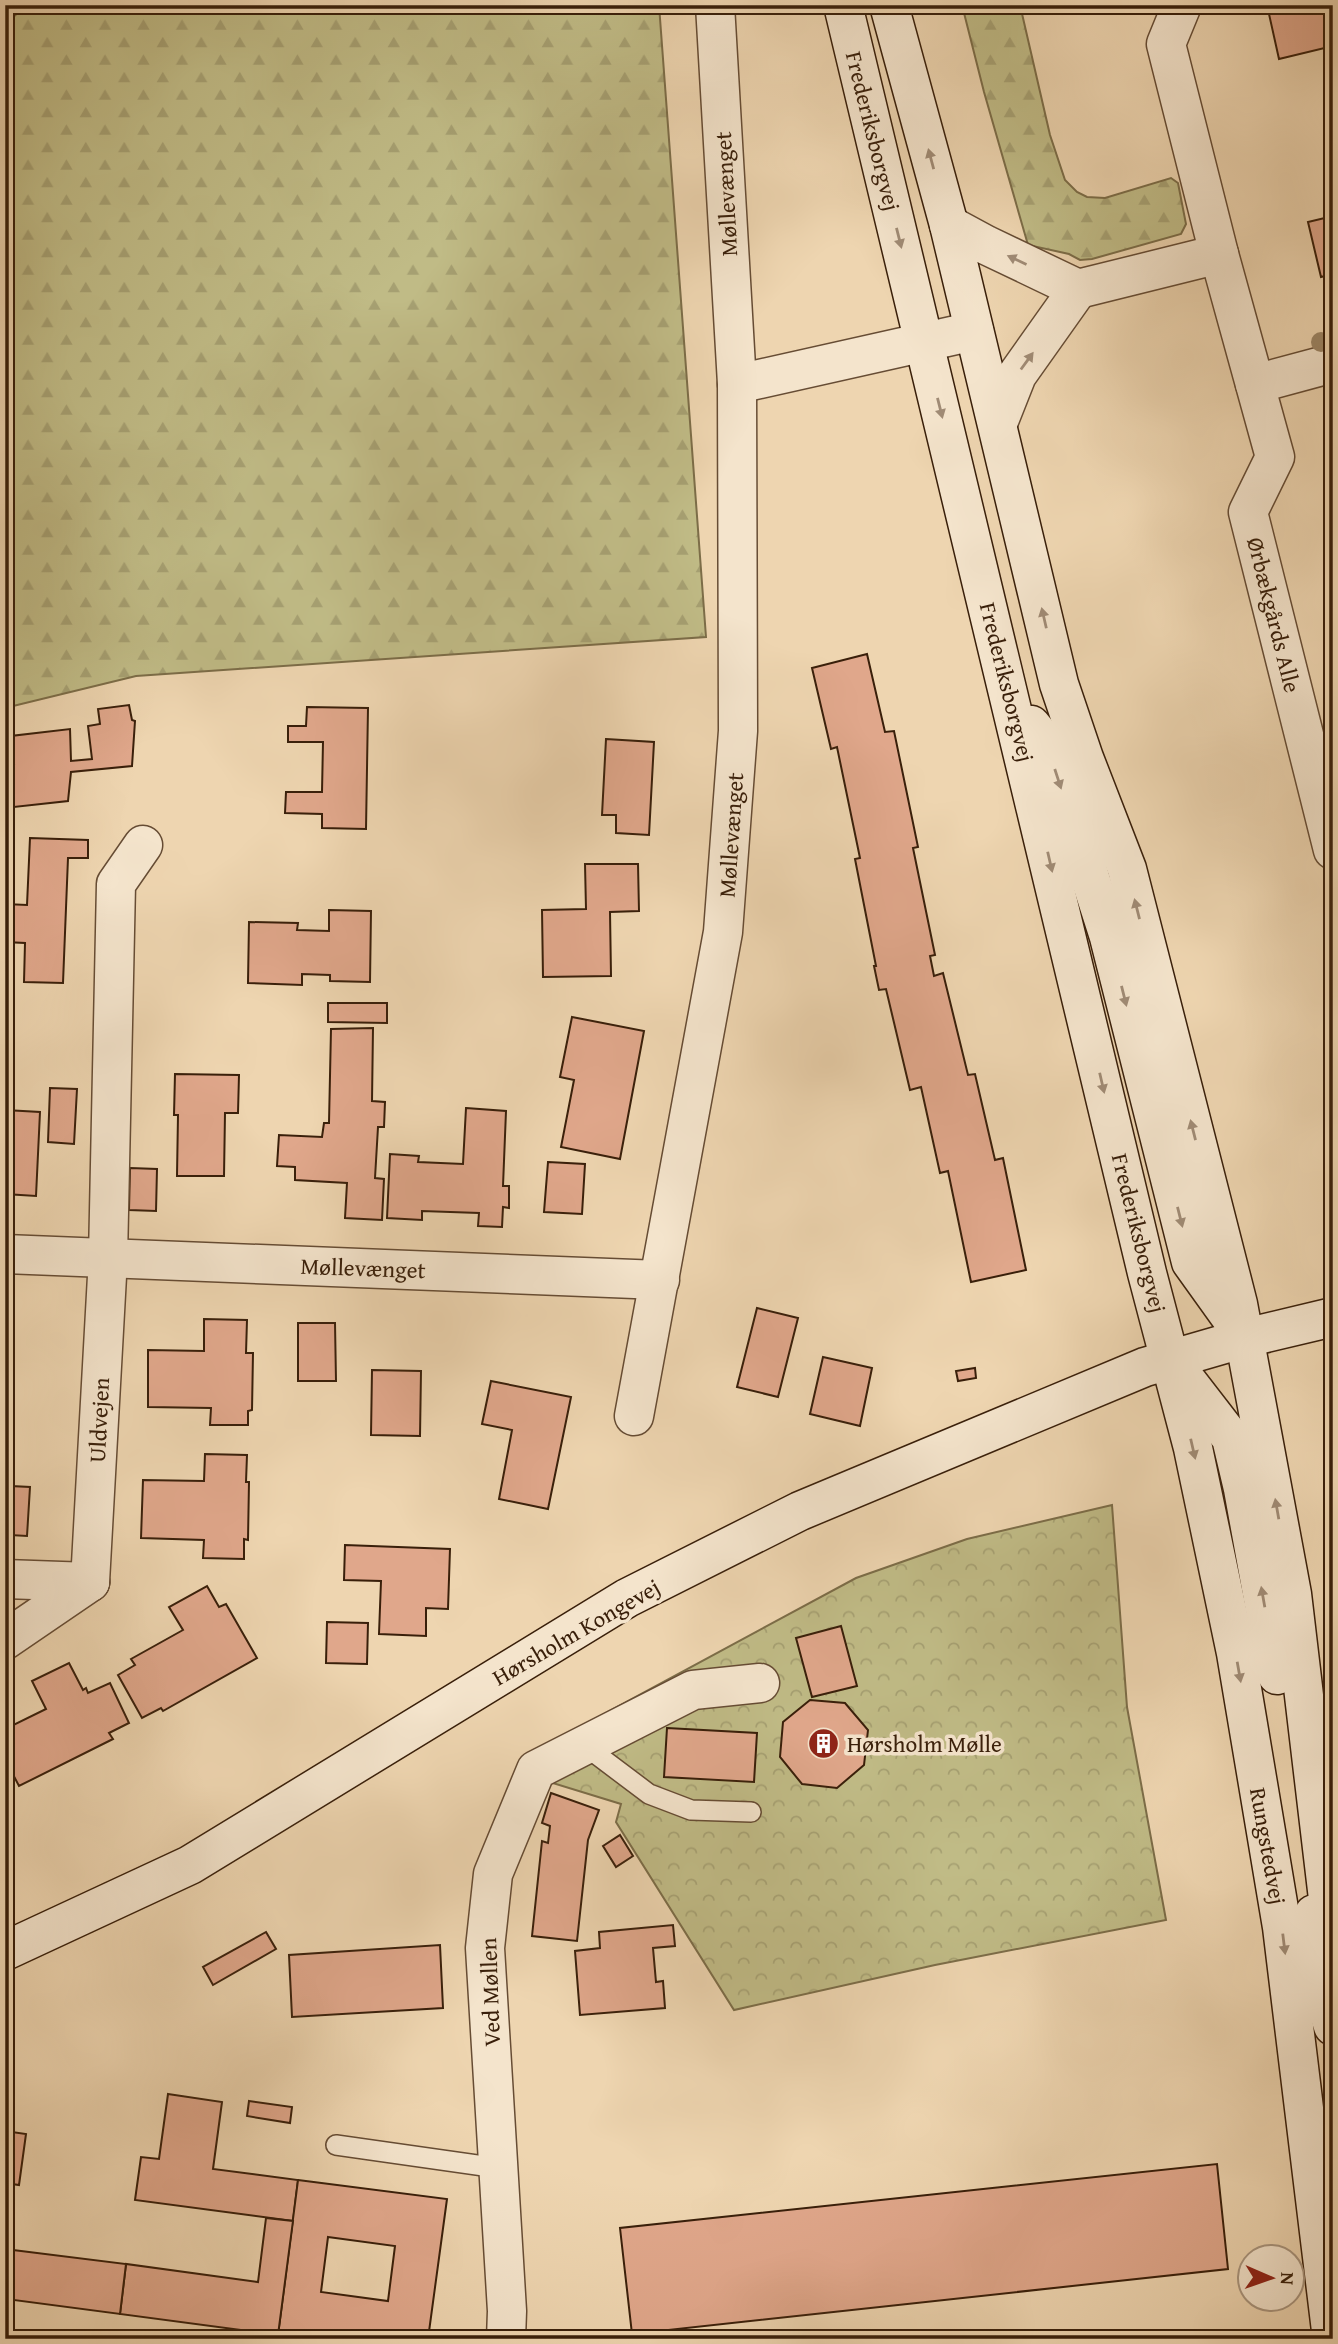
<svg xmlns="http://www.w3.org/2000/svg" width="1338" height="2344" font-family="'Gentium Book Plus',serif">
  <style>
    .forest { fill: url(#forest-firs); stroke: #7c6d48; stroke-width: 2 }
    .park { fill: url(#park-crowns); stroke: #7c6d48; stroke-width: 2 }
    .building { fill: #e0a78b; stroke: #391f0a; stroke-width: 2; fill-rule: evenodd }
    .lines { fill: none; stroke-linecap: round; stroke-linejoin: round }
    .service-casing { stroke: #664c34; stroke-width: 22 }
    .minor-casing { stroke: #664c34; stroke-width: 41 }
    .secondary-casing { stroke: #391f0a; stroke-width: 41 }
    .service { stroke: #f4e4cc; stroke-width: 19 }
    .minor { stroke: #f4e4cc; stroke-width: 38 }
    .secondary { stroke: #f4e4cc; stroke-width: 38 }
    .tree { fill: #9d8666 }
    .oneway { fill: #a08b75 }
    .labels { text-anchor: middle; stroke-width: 7; stroke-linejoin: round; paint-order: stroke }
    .street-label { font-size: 23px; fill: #391f0a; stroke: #f4e4cc }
    .poi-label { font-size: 23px; fill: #391f0a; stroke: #f4e4cc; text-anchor: start }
  </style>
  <defs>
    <pattern id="forest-firs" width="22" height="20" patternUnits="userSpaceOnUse" patternTransform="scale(1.75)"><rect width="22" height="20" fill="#c0bb86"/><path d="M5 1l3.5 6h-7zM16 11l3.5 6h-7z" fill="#a6a072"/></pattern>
    <pattern id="park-crowns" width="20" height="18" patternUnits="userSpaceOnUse" patternTransform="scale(1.75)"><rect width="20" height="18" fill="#c0bb86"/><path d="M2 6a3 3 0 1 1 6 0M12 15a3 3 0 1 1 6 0" fill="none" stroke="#a6a072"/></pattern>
  </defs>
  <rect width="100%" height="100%" fill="#eed5b0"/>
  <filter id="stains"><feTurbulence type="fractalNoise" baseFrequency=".00286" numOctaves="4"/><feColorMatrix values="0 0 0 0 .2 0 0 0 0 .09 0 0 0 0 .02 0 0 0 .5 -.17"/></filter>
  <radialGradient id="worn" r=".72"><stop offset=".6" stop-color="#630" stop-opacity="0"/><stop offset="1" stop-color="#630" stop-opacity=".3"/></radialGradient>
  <g class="forest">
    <path d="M26,5H659L706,637L136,676L5,708V25Z"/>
    <path d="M962,5H1020L1050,135L1065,180L1077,192L1087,197L1105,198L1171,178L1178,183L1186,224L1181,234L1092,259L1080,260L1069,254L1028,245L984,92Z"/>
  </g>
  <path class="park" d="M1112,1505L1127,1707L1166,1920L935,1965L734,2010L616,1822L621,1804L517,1772L528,1755L856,1578L967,1539Z"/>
  <g class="building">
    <path d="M1267,5H1333V46L1279,59Z"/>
    <path d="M1333,216V274L1321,277L1308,222Z"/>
    <path d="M867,654L885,732L894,731L918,847L913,848L935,955L930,956L934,976L943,973L968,1075L975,1074L995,1160L1003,1158L1026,1270L971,1282L948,1171L940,1173L921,1087L910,1090L886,989L879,990L874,966H876L855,859L860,858L837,747L831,749L812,668Z"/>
    <path d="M129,705L132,720L135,721L132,766L71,772L68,801L5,808V764H14L11,736L70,729L71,761L92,759L88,726L100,724L98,709Z"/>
    <path d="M307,707L368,708L366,829L322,828V814L285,813L286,792H322L323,742H288V726H306Z"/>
    <path d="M606,739L654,742L649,835L616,833V815H602Z"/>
    <path d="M30,838L88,840V858H68L63,983L24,982L25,943L5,942V904L27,905Z"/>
    <path d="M585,864H638L639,911L610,912L611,976L543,977L542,910L586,909Z"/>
    <path d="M329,910L371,911L370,982L330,981V975L302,974V985L248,983L249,922L298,923L297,930L329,931Z"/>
    <path d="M328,1003H387V1023L328,1022Z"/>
    <path d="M572,1017L644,1031L620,1159L561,1147L574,1080L560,1077Z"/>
    <path d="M373,1028L372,1101L385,1102L384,1127H378L375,1178L384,1179L382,1220L345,1218L347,1183L295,1180V1167L277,1166L279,1135L322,1137L324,1123H329L331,1029Z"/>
    <path d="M175,1074L239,1075L238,1113H225L224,1176H177L178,1115H174Z"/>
    <path d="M50,1088L77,1089L74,1144L48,1142Z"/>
    <path d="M466,1108L506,1111L503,1186H509V1208L503,1207L502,1227L478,1226L479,1213L422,1211V1220L387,1218L390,1154L419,1156L418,1162L463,1164Z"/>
    <path d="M5,1110L40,1112L36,1196L5,1194Z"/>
    <path d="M548,1162L585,1164L582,1214L544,1212Z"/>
    <path d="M130,1168L157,1169L156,1211L129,1210Z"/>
    <path d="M757,1308L798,1318L778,1397L737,1387Z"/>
    <path d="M204,1319L247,1320L246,1353H253L252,1410L248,1411V1425H210L211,1408L148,1407V1350L204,1351Z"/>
    <path d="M298,1323H335L336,1381H298Z"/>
    <path d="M823,1357L872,1368L860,1426L810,1414Z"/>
    <path d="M975,1368L976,1378L958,1381L956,1371Z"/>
    <path d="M372,1370L421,1371L420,1436L371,1435Z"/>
    <path d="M491,1381L571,1397L548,1509L499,1499L512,1430L482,1424Z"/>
    <path d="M5,1453H7L6,1481H11V1486L30,1487L27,1536L10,1535L9,1541L5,1540Z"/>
    <path d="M205,1454L247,1455L246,1482H249L248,1540L244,1539V1559L203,1558L204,1540L141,1538L143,1480L204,1481Z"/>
    <path d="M345,1545L450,1549L448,1609L426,1608V1636L379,1634L381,1581L344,1580Z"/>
    <path d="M207,1586L219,1607L226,1604L257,1658L163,1711L161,1708L142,1718L118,1675L135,1665L131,1659L183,1630L169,1607Z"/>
    <path d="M327,1622L368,1623L367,1664L326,1663Z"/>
    <path d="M841,1626L857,1686L812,1697L796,1638Z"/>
    <path d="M69,1663L83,1690L86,1688L88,1693L110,1683L129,1723L109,1733L113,1739L19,1786L5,1759V1729L46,1709L32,1681Z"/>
    <path d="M810,1700L845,1703L868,1730L864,1765L837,1788L802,1784L780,1757L783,1722Z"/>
    <path d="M667,1728L757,1733L754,1782L664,1777Z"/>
    <path d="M551,1793L599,1810L588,1840L577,1941L532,1936L542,1841L548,1843L550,1826L542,1823Z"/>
    <path d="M620,1835L633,1856L616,1867L603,1846Z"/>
    <path d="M673,1925L675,1946L653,1948L656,1982L663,1981L665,2008L580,2015L575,1951L600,1948L599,1932Z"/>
    <path d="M266,1932L276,1949L213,1985L203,1967Z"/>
    <path d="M440,1945L443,2008L292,2017L289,1955Z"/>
    <path d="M168,2094L222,2102L213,2169L298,2180L293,2221L135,2200L141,2157L159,2159Z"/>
    <path d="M249,2101L292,2107L290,2123L247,2116Z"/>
    <path d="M5,2131L26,2134L19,2185L5,2183Z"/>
    <path d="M1217,2164L1228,2269L632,2334L620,2228Z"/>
    <path d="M298,2180L447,2199L428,2339H309L278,2335ZM328,2237L395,2246L388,2301L321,2292Z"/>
    <path d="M266,2218L293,2221L278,2335L120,2314L126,2264L258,2282Z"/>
    <path d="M5,2249L13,2250L6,2296H5Z"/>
    <path d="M13,2250L126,2264L120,2314L6,2299Z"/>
  </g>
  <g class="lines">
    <defs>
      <g id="service">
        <path d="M584,1745L649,1794L691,1810L751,1812"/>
        <path d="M336,2145L498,2168"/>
      </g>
      <g id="minor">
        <path d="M1182,5L1166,44L1219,254L1275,457L1248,512L1333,850"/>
        <path d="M949,225L986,245L1078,289L1219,254"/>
        <path d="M737,384L974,331"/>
        <path d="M1255,384L1333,363"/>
        <path d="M998,423L1017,375L1078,289"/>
        <path d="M5,1254L660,1280"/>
        <path d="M634,1416L723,932L738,731L737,384L715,5"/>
        <path d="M5,1579L90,1582"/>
        <path d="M90,1582L108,1258L116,884L143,845"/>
        <path d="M5,1640L90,1582"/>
        <path d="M506,2339L507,2311L485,1948L493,1874L536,1770L693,1690L760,1683"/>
      </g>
      <g id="secondary">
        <path d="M843,5L1147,1273L1193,1448L1236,1653L1282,1927L1332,2339"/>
        <path d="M889,5L949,225L1059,684L1084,758L1127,869L1238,1304L1292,1594L1333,1941"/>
        <path d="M1031,725L1048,746L1109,937L1191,1262L1234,1322"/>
        <path d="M1180,1372L1231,1438L1243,1489L1277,1675"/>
        <path d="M1314,1914L1325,2001L1333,2026"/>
        <path d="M5,1951L190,1865L627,1598L800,1511L1145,1367L1245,1338L1333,1317"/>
      </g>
    </defs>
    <use href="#service" class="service-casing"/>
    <use href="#minor" class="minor-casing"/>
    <use href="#secondary" class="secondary-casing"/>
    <use href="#service" class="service"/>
    <use href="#minor" class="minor"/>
    <use href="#secondary" class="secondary"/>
  </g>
  <circle class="tree" cx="1321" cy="342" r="10"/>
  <defs><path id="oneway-solid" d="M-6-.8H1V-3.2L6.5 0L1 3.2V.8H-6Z" transform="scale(1.75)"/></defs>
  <g class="oneway">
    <use href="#oneway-solid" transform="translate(931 159) rotate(-105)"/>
    <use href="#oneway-solid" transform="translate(899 238) rotate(76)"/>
    <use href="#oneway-solid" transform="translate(1017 260) rotate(-155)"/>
    <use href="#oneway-solid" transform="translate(1027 361) rotate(-54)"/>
    <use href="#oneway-solid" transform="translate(940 408) rotate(76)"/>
    <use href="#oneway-solid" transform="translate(1044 618) rotate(-103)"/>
    <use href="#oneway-solid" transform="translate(1058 779) rotate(72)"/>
    <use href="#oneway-solid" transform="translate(1050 862) rotate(77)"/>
    <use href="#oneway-solid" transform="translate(1137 909) rotate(-104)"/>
    <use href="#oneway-solid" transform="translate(1124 996) rotate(76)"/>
    <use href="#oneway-solid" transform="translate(1102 1083) rotate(77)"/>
    <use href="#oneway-solid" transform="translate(1193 1130) rotate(-104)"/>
    <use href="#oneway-solid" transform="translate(1180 1217) rotate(76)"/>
    <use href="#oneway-solid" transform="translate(1193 1449) rotate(77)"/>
    <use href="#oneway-solid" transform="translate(1277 1509) rotate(-100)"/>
    <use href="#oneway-solid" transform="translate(1263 1597) rotate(-100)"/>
    <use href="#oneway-solid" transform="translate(1239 1672) rotate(80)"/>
    <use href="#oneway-solid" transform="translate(1284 1944) rotate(83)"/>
  </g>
  <defs>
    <symbol id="building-disc" viewBox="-11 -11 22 22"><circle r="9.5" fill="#8f2418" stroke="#f4e4cc"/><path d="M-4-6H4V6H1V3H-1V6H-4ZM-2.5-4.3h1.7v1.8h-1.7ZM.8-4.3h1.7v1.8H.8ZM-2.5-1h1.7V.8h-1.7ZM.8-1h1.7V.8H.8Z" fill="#fff"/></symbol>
  </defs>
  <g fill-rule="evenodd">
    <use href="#building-disc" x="806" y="1726" width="35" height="35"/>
  </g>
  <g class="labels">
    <g class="street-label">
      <text transform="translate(873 131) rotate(76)" y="8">Frederiksborgvej</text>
      <text transform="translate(726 194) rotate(-93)" y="8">Møllevænget</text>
      <text transform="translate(1274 615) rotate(76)" y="8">Ørbækgårds Alle</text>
      <text transform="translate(1007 682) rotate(76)" y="8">Frederiksborgvej</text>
      <text transform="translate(731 835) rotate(-86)" y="8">Møllevænget</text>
      <text transform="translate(1139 1233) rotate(76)" y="8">Frederiksborgvej</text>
      <text transform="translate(363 1268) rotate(2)" y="8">Møllevænget</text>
      <text transform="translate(99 1420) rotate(-87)" y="8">Uldvejen</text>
      <text transform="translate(576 1632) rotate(-30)" y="8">Hørsholm Kongevej</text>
      <text transform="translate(1268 1846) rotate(80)" y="8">Rungstedvej</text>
      <text transform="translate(490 1992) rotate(-92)" y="8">Ved Møllen</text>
    </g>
    <g class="poi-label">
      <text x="847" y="1752">Hørsholm Mølle</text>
    </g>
  </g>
  <rect width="1338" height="2344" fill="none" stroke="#eed5b0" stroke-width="28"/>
  <rect x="7" y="7" width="1324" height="2330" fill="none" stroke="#391f0a" stroke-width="3.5"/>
  <rect x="14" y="14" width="1310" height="2316" fill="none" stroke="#391f0a" stroke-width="2"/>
  <g transform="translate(1271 2278) rotate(92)"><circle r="33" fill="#f4e4cc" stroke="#a9957e" stroke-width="2"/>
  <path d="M0-5L12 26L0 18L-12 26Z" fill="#8f2418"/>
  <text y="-10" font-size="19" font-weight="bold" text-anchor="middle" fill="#391f0a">N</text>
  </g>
  <rect width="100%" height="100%" filter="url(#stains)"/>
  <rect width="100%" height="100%" fill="url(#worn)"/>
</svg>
